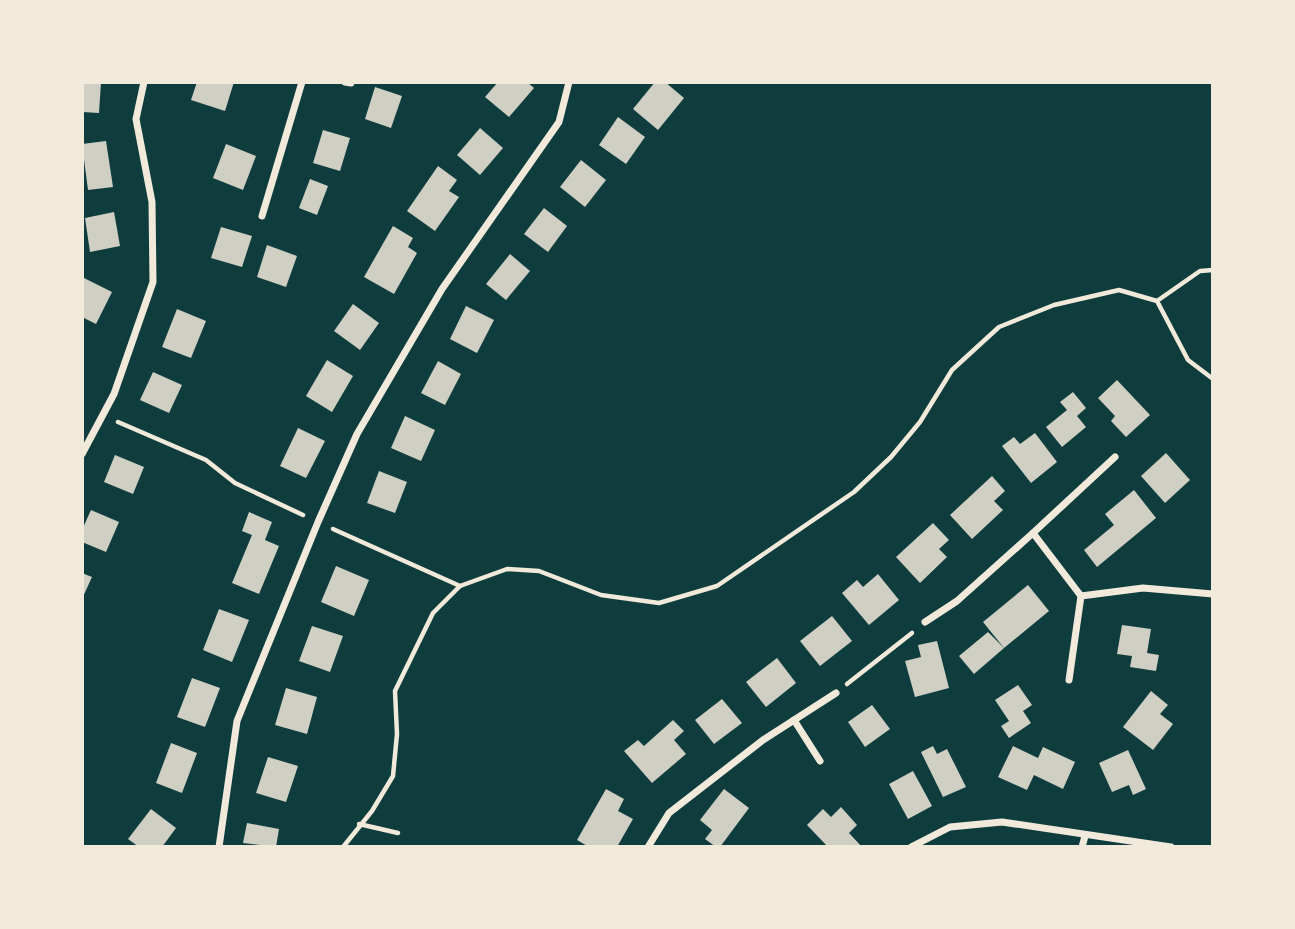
<svg xmlns="http://www.w3.org/2000/svg" width="1295" height="929" font-family="Rubik,sans-serif">
  <style>
    .building { fill: #cfcfc3 }
    .lines { fill: none; stroke-linecap: round; stroke-linejoin: round }
    .path { stroke: #f1e9da; stroke-width: 4.5 }
    .minor { stroke: #f1e9da; stroke-width: 7 }
  </style>
  <rect width="100%" height="100%" fill="#0f3d3e"/>
  <g class="building">
    <path d="M82,82H101L99,113L82,112Z"/>
    <path d="M197,82H234L225,111L191,100Z"/>
    <path d="M498,82H527L534,88L509,117L485,97Z"/>
    <path d="M655,82H665L684,98L658,130L633,109Z"/>
    <path d="M375,87L402,96L391,128L365,119Z"/>
    <path d="M618,117L645,137L626,164L599,145Z"/>
    <path d="M480,128L503,148L480,175L457,155Z"/>
    <path d="M323,130L350,138L340,171L313,163Z"/>
    <path d="M106,141L113,187L88,190L82,144Z"/>
    <path d="M226,144L256,156L243,190L213,178Z"/>
    <path d="M581,160L606,180L585,207L560,187Z"/>
    <path d="M438,166L457,180L449,191L459,197L435,231L407,211Z"/>
    <path d="M310,179L328,186L317,215L299,208Z"/>
    <path d="M544,208L567,226L548,252L524,234Z"/>
    <path d="M114,212L120,246L90,252L85,218Z"/>
    <path d="M393,226L413,238L408,247L417,253L394,294L364,277Z"/>
    <path d="M221,227L252,236L242,267L211,258Z"/>
    <path d="M267,245L297,256L286,287L257,277Z"/>
    <path d="M510,254L530,271L506,300L486,284Z"/>
    <path d="M82,277L112,292L96,324L82,317Z"/>
    <path d="M353,304L379,323L360,350L334,331Z"/>
    <path d="M466,306L494,320L477,353L450,339Z"/>
    <path d="M177,309L206,321L191,358L162,347Z"/>
    <path d="M327,360L353,376L332,412L306,396Z"/>
    <path d="M438,361L461,374L445,405L421,393Z"/>
    <path d="M153,372L182,385L169,413L140,400Z"/>
    <path d="M1117,380L1150,415L1126,437L1111,421L1115,416L1098,398Z"/>
    <path d="M1073,392L1086,408L1077,416L1086,427L1062,447L1046,427L1067,410L1060,402Z"/>
    <path d="M405,416L435,430L421,461L391,448Z"/>
    <path d="M298,428L325,441L306,478L280,466Z"/>
    <path d="M1035,433L1057,462L1031,483L1002,446L1014,437L1020,444Z"/>
    <path d="M1166,453L1190,480L1165,503L1141,476Z"/>
    <path d="M115,455L144,467L133,494L104,482Z"/>
    <path d="M379,471L407,482L395,513L367,503Z"/>
    <path d="M992,476L1005,491L994,501L1003,510L972,539L950,515Z"/>
    <path d="M1134,490L1156,518L1097,567L1084,550L1114,525L1105,514Z"/>
    <path d="M91,510L119,522L106,552L82,542V530Z"/>
    <path d="M249,512L272,522L265,540L279,546L259,594L232,583L252,535L242,531Z"/>
    <path d="M933,523L949,540L939,549L947,557L920,583L896,557Z"/>
    <path d="M336,566L369,580L354,616L321,602Z"/>
    <path d="M82,573L92,577L82,599Z"/>
    <path d="M878,574L899,600L869,625L842,593L857,580L863,587Z"/>
    <path d="M1028,585L1049,611L1004,648L983,622Z"/>
    <path d="M219,609L249,620L232,662L203,650Z"/>
    <path d="M832,616L852,641L820,666L800,641Z"/>
    <path d="M1122,625L1151,629L1147,653L1159,655L1156,671L1130,667L1132,656L1117,654Z"/>
    <path d="M312,626L343,636L330,672L299,661Z"/>
    <path d="M988,632L1004,648L974,674L959,656Z"/>
    <path d="M937,641L949,688L915,697L905,661L921,657L918,645Z"/>
    <path d="M777,658L796,683L766,707L746,682Z"/>
    <path d="M192,678L220,688L205,727L177,717Z"/>
    <path d="M1018,685L1032,705L1023,711L1031,723L1009,738L1001,726L1009,721L995,700Z"/>
    <path d="M286,688L317,697L307,734L275,725Z"/>
    <path d="M1151,691L1168,705L1160,714L1173,724L1153,750L1123,727Z"/>
    <path d="M722,699L742,723L714,744L695,720Z"/>
    <path d="M872,705L890,729L865,747L848,722Z"/>
    <path d="M673,720L684,731L674,740L686,754L652,783L624,751L638,740L644,746Z"/>
    <path d="M171,743L197,753L182,793L156,783Z"/>
    <path d="M933,746L937,754L947,749L966,787L943,797L921,752Z"/>
    <path d="M1013,746L1038,758L1043,747L1075,762L1063,789L1034,775L1027,790L998,777Z"/>
    <path d="M1128,750L1146,789L1133,795L1129,785L1112,792L1099,763Z"/>
    <path d="M268,757L298,766L286,802L256,793Z"/>
    <path d="M913,771L932,806L908,819L889,784Z"/>
    <path d="M606,789L624,799L618,811L633,819L617,847H589L577,840Z"/>
    <path d="M724,789L749,808L720,847H716L705,839L712,830L700,820Z"/>
    <path d="M841,807L857,825L849,833L862,847H828L807,825L823,809L831,817Z"/>
    <path d="M151,809L176,828L162,847H139L128,839Z"/>
    <path d="M247,823L279,829L276,847L243,843Z"/>
  </g>
  <g class="lines">
    <g class="path">
      <path d="M1157,301L1200,271L1213,270"/>
      <path d="M118,422L206,460L235,483L303,515"/>
      <path d="M333,529L460,586"/>
      <path d="M847,684L912,633"/>
      <path d="M359,824L398,833"/>
      <path d="M343,847L372,811L393,776L397,734L395,691L433,613L460,586L507,569L539,571L601,595L659,603L717,586L854,492L891,457L920,422L952,370L999,327L1054,305L1119,290L1157,301L1188,360L1213,379"/>
    </g>
    <g class="minor">
      <path d="M345,82L351,83"/>
      <path d="M262,216L302,82"/>
      <path d="M82,454L114,394L153,282L152,202L136,119L144,82"/>
      <path d="M1033,533L1115,457"/>
      <path d="M925,622L957,601L1033,533L1081,596L1143,588L1213,594"/>
      <path d="M1069,680L1081,596"/>
      <path d="M794,720L820,761"/>
      <path d="M219,847L237,721L318,522L357,434L442,289L559,122L569,82"/>
      <path d="M648,847L669,813L763,740L836,693"/>
      <path d="M911,847L950,827L1002,822L1171,847"/>
      <path d="M1082,847L1085,836"/>
    </g>
  </g>
  <rect width="1295" height="929" fill="none" stroke="#f1e9da" stroke-width="168"/>
</svg>
